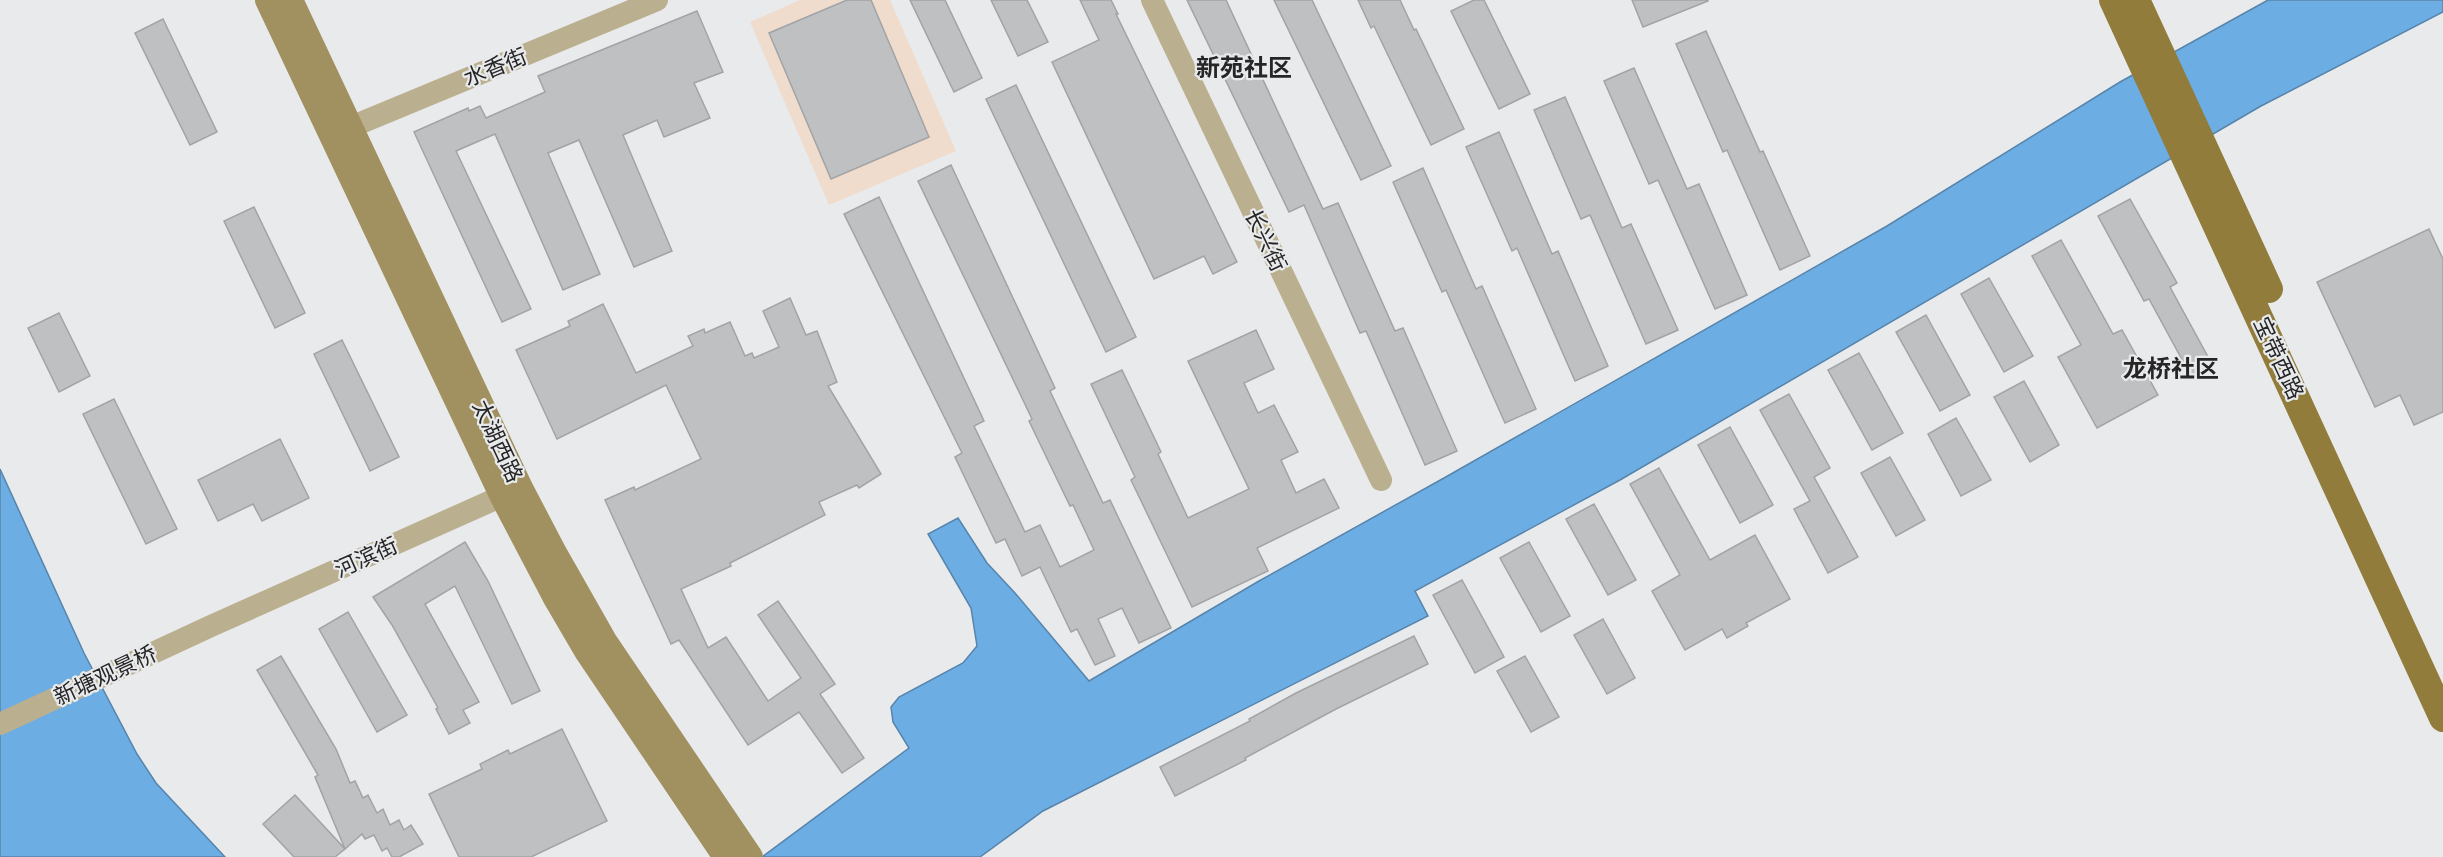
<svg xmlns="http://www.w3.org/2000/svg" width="2443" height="857" font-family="Jost,'Noto Sans SC',sans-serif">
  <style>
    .commercial { fill: #f0dccd }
    .water { fill: #6cade3; stroke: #5784ab; stroke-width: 1.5 }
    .building { fill: #bfc0c2; stroke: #a2a3a5; stroke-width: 1.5 }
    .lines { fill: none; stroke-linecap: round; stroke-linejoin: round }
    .tertiary { stroke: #baaf8e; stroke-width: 22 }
    .secondary { stroke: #a29160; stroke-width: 26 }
    .primary { stroke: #917c3b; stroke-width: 28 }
    .labels { text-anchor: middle; stroke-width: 4.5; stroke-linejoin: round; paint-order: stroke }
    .street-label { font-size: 22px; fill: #262627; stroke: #e9eaec }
    .neighbourhood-label { font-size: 24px; font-weight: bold; fill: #262627; stroke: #e9eaec }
  </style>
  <rect width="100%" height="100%" fill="#e9eaec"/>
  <path class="commercial" d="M800,0H890L956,151L829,205L750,22Z"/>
  <g class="water">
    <path d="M2268,0H2443V12L2261,106L1620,480L1415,591L1428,616L1043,811L980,857H762L909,748L893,722L891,707L899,697L963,663L977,646L971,608L928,534L958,518L987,563L1015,593L1089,681L1259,581L1444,478L1887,226L2120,82Z"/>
    <path d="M0,469L84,653L137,754L156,783L225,857H0Z"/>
  </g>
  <g class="building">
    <path d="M847,0H871L929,137L831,179L769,33Z"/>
    <path d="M910,0H945L982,78L954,92Z"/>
    <path d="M991,0H1027L1048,42L1018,56Z"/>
    <path d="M1080,0H1111L1118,14H1116L1237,262L1213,274L1204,256L1154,279L1052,62L1099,40Z"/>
    <path d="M1187,0H1226L1323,209L1338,203L1395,331L1403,328L1457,451L1425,465L1366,331L1360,333L1304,205L1289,212Z"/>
    <path d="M1274,0H1312L1391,166L1361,180Z"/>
    <path d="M1358,0H1400L1414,30L1416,29L1464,129L1431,145L1374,26L1371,28Z"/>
    <path d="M1474,0H1484L1530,94L1499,109L1451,11Z"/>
    <path d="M1632,0H1708V1L1643,27Z"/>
    <path d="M697,11L723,72L694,83L710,118L664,137L657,120L623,135L672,251L634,267L579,140L548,153L600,274L563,290L495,134L456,151L531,309L502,322L414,132L468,108L469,111L480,106L486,118L545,92L538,76Z"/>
    <path d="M163,19L217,132L190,145L135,33Z"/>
    <path d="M1706,31L1760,152L1763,151L1810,256L1780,270L1727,150L1723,152L1676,44Z"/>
    <path d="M1634,68L1687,189L1699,184L1747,295L1715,309L1658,180L1649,184L1604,81Z"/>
    <path d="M1016,85L1136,337L1106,352L986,99Z"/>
    <path d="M1565,97L1622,228L1631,224L1678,330L1646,344L1590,215L1581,219L1534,110Z"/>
    <path d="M1499,132L1552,254L1558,251L1608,366L1575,381L1517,248L1512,251L1466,147Z"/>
    <path d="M951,165L1055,388L1050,391L1103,503L1110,500L1171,628L1139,643L1122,608L1098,619L1115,656L1095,665L1077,629L1071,632L1040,567L1022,576L1005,539L996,543L955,457L962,453L844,214L879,197L984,421L974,426L1025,532L1040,525L1060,567L1094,550L1073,505L1070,506L1029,421L1032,419L918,181Z"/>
    <path d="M1423,168L1476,289L1482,286L1536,409L1505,423L1446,290L1442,292L1393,182Z"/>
    <path d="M2130,199L2177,283L2170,287L2213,366L2192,378L2149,299L2144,301L2098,216Z"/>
    <path d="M254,207L305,313L275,328L224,221Z"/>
    <path d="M2429,229L2443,259V412L2414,425L2400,395L2375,407L2317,282Z"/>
    <path d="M2061,240L2113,334L2122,330L2158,395L2097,428L2058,357L2081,345L2032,256Z"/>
    <path d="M1989,278L2033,356L2004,372L1961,294Z"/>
    <path d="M790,298L806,335L817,331L837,382L828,386L881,474L859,488L857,485L819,502L825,515L730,563L731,566L681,589L708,648L726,637L768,701L801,678L758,615L778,601L835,684L820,694L864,758L842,773L799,712L748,745L679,640L671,644L605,500L634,487L635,490L701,459L666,385L557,439L516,350L570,326L568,321L603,304L636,373L693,346L688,336L704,329L705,333L730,322L745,356L752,353L754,358L779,347L763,311Z"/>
    <path d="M59,313L90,376L59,392L28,328Z"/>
    <path d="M1926,315L1970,395L1940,411L1896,332Z"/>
    <path d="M1256,330L1274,369L1244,383L1258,413L1274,405L1298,452L1281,460L1296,493L1324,479L1339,508L1257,548L1268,571L1192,607L1131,480L1135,477L1091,384L1122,370L1161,452L1158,454L1188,518L1249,489L1188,361Z"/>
    <path d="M342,340L399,457L370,471L314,354Z"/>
    <path d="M1859,353L1903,433L1872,450L1828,370Z"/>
    <path d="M2024,381L2059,445L2030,462L1994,397Z"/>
    <path d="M1789,394L1830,468L1814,477L1858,557L1828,573L1794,509L1810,501L1760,410Z"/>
    <path d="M114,399L177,529L146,544L83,414Z"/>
    <path d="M1956,418L1991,480L1961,496L1928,434Z"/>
    <path d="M1730,427L1773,505L1740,523L1698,445Z"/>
    <path d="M280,439L309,498L262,521L253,504L218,521L198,480Z"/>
    <path d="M1890,457L1925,520L1896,536L1861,473Z"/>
    <path d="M1659,468L1710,560L1755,535L1790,599L1746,623L1748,626L1727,638L1722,629L1685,650L1652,591L1680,575L1630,484Z"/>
    <path d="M1594,504L1636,580L1608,595L1566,519Z"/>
    <path d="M465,542L488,581L540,691L512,704L455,586L425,604L479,702L463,710L470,723L449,734L436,709L438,708L392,625L373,597Z"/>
    <path d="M1529,542L1570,616L1541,632L1500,558Z"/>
    <path d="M1462,580L1504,657L1475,673L1433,595Z"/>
    <path d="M348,612L407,715L377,732L319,629Z"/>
    <path d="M1603,619L1635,678L1607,694L1574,635Z"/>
    <path d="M1414,636L1428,664L1336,709L1245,758L1246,760L1175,796L1160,767L1250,721L1249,719L1296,693Z"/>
    <path d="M281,656L336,749L350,783L355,781L363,798L368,795L377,813L383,809L390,825L399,820L404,830L411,825L423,844L399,857H392L387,848L382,851L374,835L365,839L362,834L345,849L315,777L318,775L257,670Z"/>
    <path d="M1525,656L1559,717L1531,732L1497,671Z"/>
    <path d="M562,729L607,821L531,857H459L429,794L482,769L480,764L508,750L510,754Z"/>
    <path d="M295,795L345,849L335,857H294L263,824Z"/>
  </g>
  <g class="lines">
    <g class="tertiary">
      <path d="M1152,0L1381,480"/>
      <path d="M334,134L657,0"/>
      <path d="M0,724L211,626L518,489"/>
    </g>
    <g class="secondary">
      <path d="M268,0L503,497L556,598L587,651L726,857"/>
      <path d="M290,0L520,488L554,553L604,641L750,857"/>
    </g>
    <g class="primary">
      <path d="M2113,0L2443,718"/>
      <path d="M2136,0L2269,289"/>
    </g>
  </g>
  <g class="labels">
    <g class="street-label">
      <text transform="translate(495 67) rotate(-22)" y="8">水香街</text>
      <text transform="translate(1266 240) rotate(64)" y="8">长兴街</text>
      <text transform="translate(2279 358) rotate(65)" y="8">宝带西路</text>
      <text transform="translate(498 441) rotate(65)" y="8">太湖西路</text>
      <text transform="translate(366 557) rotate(-24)" y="8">河滨街</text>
      <text transform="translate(105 675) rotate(-25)" y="8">新塘观景桥</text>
    </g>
    <g class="neighbourhood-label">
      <text x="1244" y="76">新苑社区</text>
      <text x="2171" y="377">龙桥社区</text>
    </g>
  </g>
</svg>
